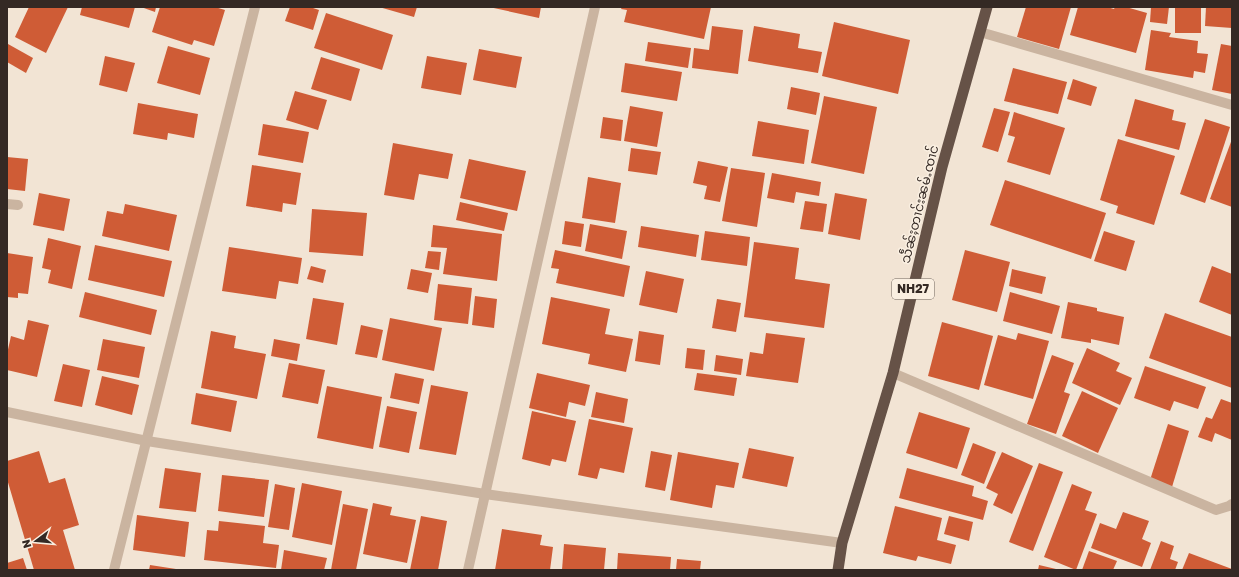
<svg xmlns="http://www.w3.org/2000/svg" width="1239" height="577" font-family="'Golos Text','Noto Sans Myanmar',sans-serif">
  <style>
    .building { fill: #cf5c36 }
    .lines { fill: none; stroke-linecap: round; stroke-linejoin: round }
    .minor { stroke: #cab4a0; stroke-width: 10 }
    .trunk { stroke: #665247; stroke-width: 11 }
    .labels { text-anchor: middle; stroke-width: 3; stroke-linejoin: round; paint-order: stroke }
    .shield { fill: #faefe1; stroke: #6f645d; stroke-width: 1 }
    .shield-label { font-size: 12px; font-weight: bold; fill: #342924 }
    .street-label { font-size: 13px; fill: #342924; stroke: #faefe1 }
  </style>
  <rect width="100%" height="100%" fill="#f2e4d4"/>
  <g class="building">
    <path d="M29,7H68L46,53L15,37Z"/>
    <path d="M82,7H135L129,28L80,15Z"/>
    <path d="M141,7H156L155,12Z"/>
    <path d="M160,7H215L225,10L214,46L194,40L192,45L152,32Z"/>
    <path d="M290,7H310L319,10L313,30L285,21Z"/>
    <path d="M379,7H417L414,17Z"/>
    <path d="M489,7H541L539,18Z"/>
    <path d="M622,7H711L704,39L624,22L627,10L621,9Z"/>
    <path d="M1026,7H1071L1059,49L1017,37Z"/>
    <path d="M1078,7H1107L1114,9L1115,7H1126L1147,13L1136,53L1070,35Z"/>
    <path d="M1151,7H1169L1167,24L1150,22Z"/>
    <rect x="1175" y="7" width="26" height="26"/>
    <path d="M1206,7H1232V28L1205,26Z"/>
    <path d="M326,13L393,35L382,70L314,48Z"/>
    <path d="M834,22L910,40L898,94L822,76Z"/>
    <path d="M712,26L743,30L738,74L692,68L694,48L709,50Z"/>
    <path d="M754,26L800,34L798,48L822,52L818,73L748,61Z"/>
    <path d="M1151,30L1171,33L1169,37L1198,41L1197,53L1208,54L1205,73L1194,71L1193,78L1145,70Z"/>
    <path d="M648,42L691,48L688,68L645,61Z"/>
    <path d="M8,44L33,58L26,73L7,62Z"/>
    <path d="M1221,44L1232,46V94L1212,90Z"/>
    <path d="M168,46L210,58L200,95L157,83Z"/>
    <path d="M479,49L522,57L516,88L473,80Z"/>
    <path d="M105,56L135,63L127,92L99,85Z"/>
    <path d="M427,56L467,63L461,95L421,88Z"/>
    <path d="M321,57L360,69L351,101L311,89Z"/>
    <path d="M625,63L682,72L677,101L621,92Z"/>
    <path d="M1013,68L1067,82L1058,114L1004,101Z"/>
    <path d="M1073,79L1097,87L1091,106L1067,99Z"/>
    <path d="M791,87L820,93L816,115L787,109Z"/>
    <path d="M295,91L327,100L318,130L286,120Z"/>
    <path d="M824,96L877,107L864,174L811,163Z"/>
    <path d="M1135,99L1174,110L1172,120L1186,123L1179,150L1125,136Z"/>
    <path d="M138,103L198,114L194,138L168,133L167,140L133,134Z"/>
    <path d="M630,106L663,112L657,147L624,141Z"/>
    <path d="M994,108L1010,112L998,152L982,147Z"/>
    <path d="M1014,112L1065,128L1050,175L1007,162L1015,137L1008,135Z"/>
    <path d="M603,117L623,120L621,141L600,138Z"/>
    <path d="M1205,119L1230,127L1205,203L1180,194Z"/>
    <path d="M758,121L809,130L804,164L752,156Z"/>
    <path d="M263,124L309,132L303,163L258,155Z"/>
    <path d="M1118,139L1175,156L1154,225L1116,213L1118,206L1100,200Z"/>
    <path d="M1232,139V207L1210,199Z"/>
    <path d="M393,143L453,154L448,179L419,174L414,200L384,195Z"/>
    <path d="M631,148L661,152L657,175L628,171Z"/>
    <path d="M7,157L28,159L25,191L7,189Z"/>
    <path d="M469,159L526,171L517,211L460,198Z"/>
    <path d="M698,161L728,167L720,202L704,199L707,186L693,183Z"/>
    <path d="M252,165L301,173L296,205L283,203L282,212L246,206Z"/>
    <path d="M731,168L765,173L757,227L722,221Z"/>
    <path d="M772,173L821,182L819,196L796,192L794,203L767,198Z"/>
    <path d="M588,177L621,183L615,223L582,218Z"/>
    <path d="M1005,180L1106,213L1091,259L990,225Z"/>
    <path d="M39,193L70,199L64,231L33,225Z"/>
    <path d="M835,193L867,199L860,240L828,234Z"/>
    <path d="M805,201L827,204L823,232L800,229Z"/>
    <path d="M460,202L508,213L504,231L456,220Z"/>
    <path d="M125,204L177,215L169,251L102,236L107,211L123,214Z"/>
    <path d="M312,209L367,213L363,256L309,252Z"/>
    <path d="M565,221L584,224L581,247L562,244Z"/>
    <path d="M590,224L627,231L622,259L585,251Z"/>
    <path d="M433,225L502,234L497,281L443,274L447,248L431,247Z"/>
    <path d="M641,226L699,235L696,257L638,247Z"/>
    <path d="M705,231L750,237L747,266L701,260Z"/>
    <path d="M1104,231L1135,241L1126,271L1094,261Z"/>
    <path d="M48,238L81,246L72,289L48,283L51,270L42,268Z"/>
    <path d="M754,242L799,248L795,279L830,284L824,328L744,317Z"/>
    <path d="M95,245L172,261L164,297L88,280Z"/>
    <path d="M229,247L302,258L298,284L279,281L276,299L222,291Z"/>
    <path d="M555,250L630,266L624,297L556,283L559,269L551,268Z"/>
    <path d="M965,250L1010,262L997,312L952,300Z"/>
    <path d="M428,251L441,252L439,270L425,268Z"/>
    <path d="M7,253L33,257L28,294L18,293V298L7,297Z"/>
    <path d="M311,266L326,270L323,283L307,279Z"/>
    <path d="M1212,266L1232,274V315L1199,302Z"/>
    <path d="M411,269L432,273L428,293L407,289Z"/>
    <path d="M1012,269L1046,277L1042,294L1009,286Z"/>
    <path d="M646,271L684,279L677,313L639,305Z"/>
    <path d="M438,284L472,288L468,324L434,320Z"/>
    <path d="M85,292L157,310L151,335L79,317Z"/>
    <path d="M1010,292L1060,306L1052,334L1003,321Z"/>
    <path d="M475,296L497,299L494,328L472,325Z"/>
    <path d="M551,297L610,309L605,334L633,339L626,372L588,364L590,354L542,344Z"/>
    <path d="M313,298L344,303L337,345L306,339Z"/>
    <path d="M717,299L741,303L736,332L712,328Z"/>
    <path d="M1068,302L1097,308V311L1124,317L1119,345L1091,339V343L1061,338Z"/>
    <path d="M1165,313L1232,337V388L1149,358Z"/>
    <path d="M390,318L442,328L434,371L382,360Z"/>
    <path d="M28,320L49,325L37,377L7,370V354L11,336L24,340Z"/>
    <path d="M942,322L993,336L979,390L928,376Z"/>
    <path d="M361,325L383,330L377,358L355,354Z"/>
    <path d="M211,331L236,336L234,348L266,354L257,399L201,388Z"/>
    <path d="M639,331L664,335L660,365L635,361Z"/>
    <path d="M766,333L805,338L798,383L746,376L750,352L763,354Z"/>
    <path d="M1018,333L1049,341L1033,399L984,385L998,335L1016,340Z"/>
    <path d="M103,339L145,347L139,378L97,370Z"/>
    <path d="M274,339L300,344L297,361L271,356Z"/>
    <path d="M687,348L705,350L703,370L685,368Z"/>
    <path d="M1087,348L1120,363L1116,371L1132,378L1120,405L1072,383Z"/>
    <path d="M716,355L743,359L741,375L714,371Z"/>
    <path d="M1052,355L1074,363L1064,392L1070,394L1056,434L1027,424Z"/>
    <path d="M289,363L325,370L318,404L282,397Z"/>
    <path d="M63,364L90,370L82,407L54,401Z"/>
    <path d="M1145,366L1206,387L1198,409L1174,401L1170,411L1134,398Z"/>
    <path d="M395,373L424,379L419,404L390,398Z"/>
    <path d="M537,373L590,385L585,406L569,402L566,417L529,408Z"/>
    <path d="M697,373L737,378L734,396L694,390Z"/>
    <path d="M102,376L139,385L132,415L95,405Z"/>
    <path d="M431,385L468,392L456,455L419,449Z"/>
    <path d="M327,386L382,397L373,449L317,438Z"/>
    <path d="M1082,391L1118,408L1098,453L1062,436Z"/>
    <path d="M596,392L628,399L624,423L591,417Z"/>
    <path d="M196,393L237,401L231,432L191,424Z"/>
    <path d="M1221,399L1232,403V440L1215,433L1212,442L1198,437L1206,417L1212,419Z"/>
    <path d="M387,406L417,412L409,453L379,447Z"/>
    <path d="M532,411L576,421L566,462L552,459L550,466L522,459Z"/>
    <path d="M919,412L970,428L957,469L906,453Z"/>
    <path d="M589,419L633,428L624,473L600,468L597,479L578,475Z"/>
    <path d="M1168,424L1189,431L1172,487L1150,480Z"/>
    <path d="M973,443L996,452L984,484L961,475Z"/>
    <path d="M749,448L794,457L787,487L742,478Z"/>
    <path d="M39,451L49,483L65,478L79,525L63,530L75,570H34L7,479V461Z"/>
    <path d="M651,451L672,455L665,491L645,487Z"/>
    <path d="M678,452L739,463L734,488L716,485L712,508L670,500Z"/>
    <path d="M1002,452L1033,466L1012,514L993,505L998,494L986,488Z"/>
    <path d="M1039,463L1063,472L1033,551L1009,542Z"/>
    <path d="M165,468L201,473L196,512L159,508Z"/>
    <path d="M907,468L974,486L972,496L988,501L983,520L899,498Z"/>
    <path d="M222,475L269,480L264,517L218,511Z"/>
    <path d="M302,483L342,491L332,545L292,537Z"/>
    <path d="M275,484L295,488L289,530L268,527Z"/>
    <path d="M1072,484L1092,492L1085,510L1097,514L1076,570L1044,557Z"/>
    <path d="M373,503L392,507L390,515L416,520L407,563L363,554Z"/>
    <path d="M343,504L368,509L356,570H331Z"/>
    <path d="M895,506L942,518L937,540L956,545L951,564L918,556L916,561L883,553Z"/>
    <path d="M1123,512L1149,521L1142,539L1151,543L1142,567L1091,548L1100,523L1116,529Z"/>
    <path d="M137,515L189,522L185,557L133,550Z"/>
    <path d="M421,516L447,521L438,570H410Z"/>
    <path d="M949,516L973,522L969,541L944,534Z"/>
    <path d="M219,521L265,526L263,543L279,545L276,568L204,560L207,530L218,531Z"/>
    <path d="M502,529L542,535L540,545L553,547L550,570H495Z"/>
    <path d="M1161,541L1174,546L1170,559L1178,562L1175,570H1150Z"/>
    <path d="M564,544L606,548L604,570H562Z"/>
    <path d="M284,550L327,558L324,570H281Z"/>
    <path d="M1089,551L1117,561L1113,570H1082Z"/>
    <path d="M618,553L671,557L670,570H617Z"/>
    <path d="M1189,553L1232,569V570H1182Z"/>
    <path d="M23,558L27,570H7V563Z"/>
    <path d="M677,559L701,561L700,570H676Z"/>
    <path d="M150,565L176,569V570H149Z"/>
    <path d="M1039,565L1056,569V570H1038Z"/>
  </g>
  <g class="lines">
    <g class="minor">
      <path d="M980,32L1232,105"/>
      <path d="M7,204L18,205"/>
      <path d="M893,373L1216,510L1229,506L1232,504"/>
      <path d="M7,412L147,441L485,494L842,543"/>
      <path d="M114,570L255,7"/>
      <path d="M468,570L595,7"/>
    </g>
    <path class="trunk" d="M838,570L842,543L893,373L942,167L987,7"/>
  </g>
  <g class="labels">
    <rect class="shield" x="892" y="279" width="42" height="20" rx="3"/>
    <g class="shield-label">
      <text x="913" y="293">NH27</text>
    </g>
    <g class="street-label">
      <text transform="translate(919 204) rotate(-76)" y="5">သဵၼ်ႈတၢင်းၼမ်ႉၸၢင်</text>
    </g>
  </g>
  <rect width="1239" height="577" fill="none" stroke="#342924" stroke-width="16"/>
  <g transform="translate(36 541) rotate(254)" stroke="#faefe1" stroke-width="3" paint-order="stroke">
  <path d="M0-3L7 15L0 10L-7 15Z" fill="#342924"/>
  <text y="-6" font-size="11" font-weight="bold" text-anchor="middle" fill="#342924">N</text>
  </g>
</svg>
